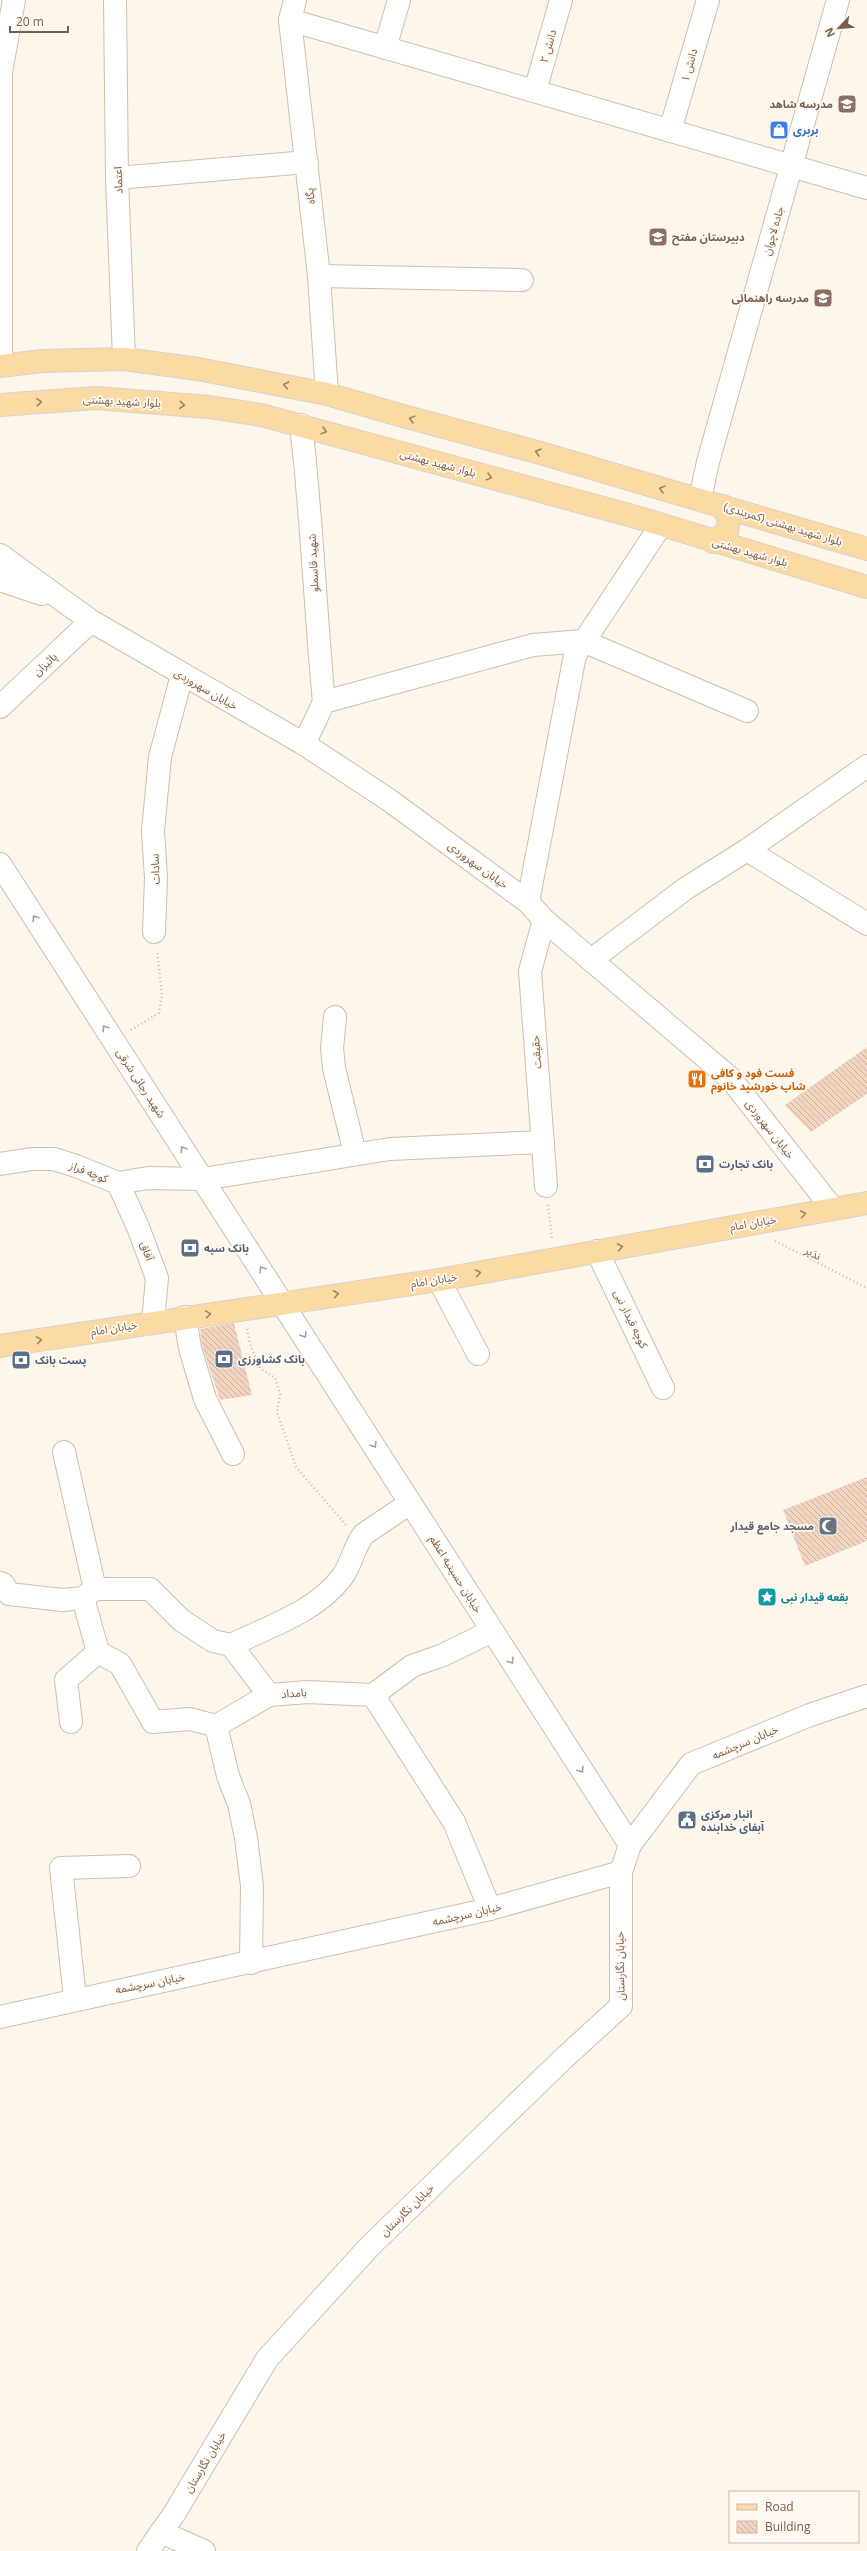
<svg xmlns="http://www.w3.org/2000/svg" width="867" height="2551" font-family="'Open Sans','Noto Sans Arabic',sans-serif">
  <style>
    .building { fill: url(#building-back-hatch) }
    .lines { fill: none; stroke-linecap: round; stroke-linejoin: round }
    .minor-casing { stroke: #cfbeae; stroke-width: 24 }
    .major-casing { stroke: #d9d1cd; stroke-width: 24 }
    .path { stroke: #d8b8a4; stroke-width: 2.5; stroke-dasharray: 1 3; stroke-linecap: butt }
    .minor { stroke: #fff; stroke-width: 22 }
    .major { stroke: #fbdba3; stroke-width: 22 }
    .oneway { stroke: #9f8266 }
    .oneway2 { stroke: #ae9d94 }
    .labels { text-anchor: middle; stroke-width: 3.5; stroke-linejoin: round; paint-order: stroke }
    .street-label { font-size: 11px; fill: #785c4c; stroke: #fff9f1 }
    .education-label { font-size: 11px; font-weight: bold; fill: #785e54; stroke: #fff9f1; text-anchor: end }
    .shop-label { font-size: 11px; font-weight: bold; fill: #366cbe; stroke: #fff9f1; text-anchor: start }
    .food-label { font-size: 11px; font-weight: bold; fill: #c56008; stroke: #fff9f1; text-anchor: start }
    .service-label { font-size: 11px; font-weight: bold; fill: #4e5e75; stroke: #fff9f1; text-anchor: start }
    .worship-label { font-size: 11px; font-weight: bold; fill: #5b616d; stroke: #fff9f1; text-anchor: end }
    .culture-label { font-size: 11px; font-weight: bold; fill: #0d838f; stroke: #fff9f1; text-anchor: start }
  </style>
  <defs>
    <pattern id="building-back-hatch" width="6" height="6" patternUnits="userSpaceOnUse"><rect width="6" height="6" fill="#f2d5c1"/><path d="M-1 5l2 2M0 0l6 6M5-1l2 2" fill="none" stroke="#c9b09f"/></pattern>
  </defs>
  <rect width="100%" height="100%" fill="#fdf6ea"/>
  <g class="building">
    <path d="M867,1047V1094L811,1132L785,1105Z"/>
    <path d="M234,1323L252,1395L220,1400L202,1345L200,1329Z"/>
    <path d="M867,1477V1541L805,1566L783,1510Z"/>
  </g>
  <g class="lines">
    <defs>
      <g id="minor">
        <path d="M115,0L117,178L124,359"/>
        <path d="M295,0L290,20L319,276L327,394"/>
        <path d="M290,20L867,188"/>
        <path d="M385,48L399,0"/>
        <path d="M535,91L561,0"/>
        <path d="M670,131L708,0"/>
        <path d="M117,178L307,162"/>
        <path d="M319,276L522,280"/>
        <path d="M1,365V72L14,0"/>
        <path d="M301,425C312,517 315,609 324,702"/>
        <path d="M700,499L708,462L838,0"/>
        <path d="M0,555L91,621L304,744L389,800L528,902L544,920L730,1078L833,1209"/>
        <path d="M0,580L42,594"/>
        <path d="M0,707L91,621"/>
        <path d="M304,744L324,702L533,645L583,641L747,711"/>
        <path d="M747,850L867,924"/>
        <path d="M0,864L630,1845"/>
        <path d="M528,902L575,655L661,525"/>
        <path d="M544,920L530,971L546,1186"/>
        <path d="M154,932L156,878L153,831L160,757L182,675"/>
        <path d="M591,960L685,889L747,850L867,766"/>
        <path d="M335,1017L332,1048L334,1068L355,1154"/>
        <path d="M0,1164L32,1159H54L76,1166L118,1183L148,1178L203,1179L390,1149L543,1142"/>
        <path d="M118,1183L138,1227L157,1278L153,1322"/>
        <path d="M597,1251L663,1388"/>
        <path d="M439,1280L478,1354"/>
        <path d="M185,1317L190,1348L205,1399L233,1454"/>
        <path d="M64,1452L95,1589"/>
        <path d="M0,1583L3,1584L9,1594L63,1600L83,1598L95,1589H150L181,1620L213,1641L231,1645L269,1695L308,1692L373,1695L454,1822L490,1909"/>
        <path d="M83,1598L98,1652L120,1664L153,1722L190,1719L216,1726L228,1776L239,1804L246,1838L252,1886L251,1963"/>
        <path d="M231,1645C268,1627 316,1612 342,1577C352,1564 354,1546 364,1534L410,1503"/>
        <path d="M373,1695L412,1666L443,1655L492,1631"/>
        <path d="M71,1722L66,1680L98,1652"/>
        <path d="M216,1726L269,1695"/>
        <path d="M75,1998L61,1868L129,1866"/>
        <path d="M0,2017L490,1909L621,1872L630,1845L691,1764L810,1715L867,1696"/>
        <path d="M161,2532L204,2551"/>
        <path d="M148,2551L174,2514L267,2359L370,2246L563,2059L621,2006V1872"/>
      </g>
      <g id="major">
        <path d="M0,366L42,361L124,359L198,369L327,394L403,416L537,452L867,549"/>
        <path d="M0,405L96,398L209,407L261,415L636,517L867,587"/>
        <path d="M713,542L727,532L729,520L723,506"/>
        <path d="M0,1346L439,1280L867,1203"/>
      </g>
    </defs>
    <use href="#minor" class="minor-casing"/>
    <use href="#major" class="major-casing"/>
    <g class="path">
      <path d="M131,1030L159,1013L162,994L157,951"/>
      <path d="M548,1205L552,1239"/>
      <path d="M775,1241L867,1288"/>
      <path d="M247,1329L250,1344L260,1368L275,1378L280,1394L277,1412L296,1467L346,1525"/>
    </g>
    <use href="#minor" class="minor"/>
    <use href="#major" class="major"/>
  </g>
  <defs><path id="oneway-chevron" d="M-2-3.5L2.5 0L-2 3.5" fill="none" stroke-width="1.6" stroke-linecap="round" stroke-linejoin="round"/></defs>
  <g class="oneway">
    <use href="#oneway-chevron" transform="translate(286 385) rotate(-169)"/>
    <use href="#oneway-chevron" transform="translate(39 402) rotate(-4)"/>
    <use href="#oneway-chevron" transform="translate(182 405) rotate(5)"/>
    <use href="#oneway-chevron" transform="translate(412 419) rotate(-165)"/>
    <use href="#oneway-chevron" transform="translate(324 431) rotate(16)"/>
    <use href="#oneway-chevron" transform="translate(538 452) rotate(-164)"/>
    <use href="#oneway-chevron" transform="translate(489 477) rotate(15)"/>
    <use href="#oneway-chevron" transform="translate(662 489) rotate(-165)"/>
    <use href="#oneway-chevron" transform="translate(803 1214) rotate(-10)"/>
    <use href="#oneway-chevron" transform="translate(620 1247) rotate(-10)"/>
    <use href="#oneway-chevron" transform="translate(478 1273) rotate(-10)"/>
    <use href="#oneway-chevron" transform="translate(336 1294) rotate(-8)"/>
    <use href="#oneway-chevron" transform="translate(208 1314) rotate(-9)"/>
    <use href="#oneway-chevron" transform="translate(39 1340) rotate(-9)"/>
  </g>
  <g class="oneway2">
    <use href="#oneway-chevron" transform="translate(35 918) rotate(-123)"/>
    <use href="#oneway-chevron" transform="translate(105 1028) rotate(-123)"/>
    <use href="#oneway-chevron" transform="translate(183 1149) rotate(-123)"/>
    <use href="#oneway-chevron" transform="translate(262 1269) rotate(-123)"/>
    <use href="#oneway-chevron" transform="translate(304 1335) rotate(58)"/>
    <use href="#oneway-chevron" transform="translate(374 1445) rotate(58)"/>
    <use href="#oneway-chevron" transform="translate(511 1661) rotate(57)"/>
    <use href="#oneway-chevron" transform="translate(581 1770) rotate(57)"/>
  </g>
  <defs>
    <symbol id="school-square" viewBox="-11 -11 22 22"><rect x="-9" y="-9" width="18" height="18" rx="4" fill="#8d6e63" stroke="#fff9f1"/><path d="M0-5L7-2L0 1L-7-2ZM-4 1L0 2.5L4 1V4Q0 6-4 4Z" fill="#fff"/></symbol>
    <symbol id="shop-square" viewBox="-11 -11 22 22"><rect x="-9" y="-9" width="18" height="18" rx="4" fill="#3f7fe0" stroke="#fff9f1"/><path d="M-5-2.5h2.3a2.7 3.5 0 0 1 5.4 0H5L5.5 6h-11ZM-1.5-2.5h3a1.5 2.3 0 0 0-3 0Z" fill="#fff"/></symbol>
    <symbol id="restaurant-square" viewBox="-11 -11 22 22"><rect x="-9" y="-9" width="18" height="18" rx="4" fill="#e8710a" stroke="#fff9f1"/><path d="M-5-6h1v4h1v-4h1v4h1v-4h1v5L-1.5 .5V6h-2V.5L-5-1ZM5-6V6H3V1.5H1.5Q1.5-4 5-6Z" fill="#fff"/></symbol>
    <symbol id="bank-square" viewBox="-11 -11 22 22"><rect x="-9" y="-9" width="18" height="18" rx="4" fill="#5c6f8a" stroke="#fff9f1"/><path d="M-6-4H6V4H-6ZM0-2.3a2.3 2.3 0 1 0 0 4.6a2.3 2.3 0 1 0 0-4.6Z" fill="#fff"/></symbol>
    <symbol id="mosque-square" viewBox="-11 -11 22 22"><rect x="-9" y="-9" width="18" height="18" rx="4" fill="#6b7280" stroke="#fff9f1"/><path d="M3.5-4.9A6 6 0 1 0 3.5 4.9A5 5 0 1 1 3.5-4.9Z" fill="#fff"/></symbol>
    <symbol id="sight-square" viewBox="-11 -11 22 22"><rect x="-9" y="-9" width="18" height="18" rx="4" fill="#0f9aa8" stroke="#fff9f1"/><path d="M0-6L1.8-2.2L6-1.7L2.9 1.2L3.7 5.4L0 3.3L-3.7 5.4L-2.9 1.2L-6-1.7L-1.8-2.2Z" fill="#fff"/></symbol>
    <symbol id="civic-square" viewBox="-11 -11 22 22"><rect x="-9" y="-9" width="18" height="18" rx="4" fill="#5c6f8a" stroke="#fff9f1"/><path d="M-.6-6.5H3V-4.5H.6V-3L4-1V1h2V6H-6V1h2V-1L-.6-3ZM-1.2 2.5V6h2.4V2.5Z" fill="#fff"/></symbol>
  </defs>
  <g fill-rule="evenodd">
    <use href="#school-square" x="836" y="93" width="22" height="22"/>
    <use href="#shop-square" x="768" y="119" width="22" height="22"/>
    <use href="#school-square" x="647" y="226" width="22" height="22"/>
    <use href="#school-square" x="812" y="287" width="22" height="22"/>
    <use href="#restaurant-square" x="686" y="1068" width="22" height="22"/>
    <use href="#bank-square" x="694" y="1153" width="22" height="22"/>
    <use href="#bank-square" x="179" y="1237" width="22" height="22"/>
    <use href="#bank-square" x="213" y="1348" width="22" height="22"/>
    <use href="#bank-square" x="10" y="1349" width="22" height="22"/>
    <use href="#mosque-square" x="817" y="1515" width="22" height="22"/>
    <use href="#sight-square" x="756" y="1586" width="22" height="22"/>
    <use href="#civic-square" x="676" y="1809" width="22" height="22"/>
  </g>
  <g class="labels">
    <g class="street-label">
      <text transform="translate(548 46) rotate(-74)" y="4">دانش ۲</text>
      <text transform="translate(689 65) rotate(-74)" y="4">دانش ۱</text>
      <text transform="translate(118 180) rotate(-92)" y="4">اعتماد</text>
      <text transform="translate(310 196) rotate(-96)" y="4">پگاه</text>
      <text transform="translate(773 231) rotate(-74)" y="4">جاده لاچوان</text>
      <text transform="translate(122 401) rotate(3)" y="4">بلوار شهید بهشتی</text>
      <text transform="translate(438 463) rotate(15)" y="4">بلوار شهید بهشتی</text>
      <text transform="translate(783 524) rotate(17)" y="4">بلوار شهید بهشتی (کمربندی)</text>
      <text transform="translate(750 552) rotate(16)" y="4">بلوار شهید بهشتی</text>
      <text transform="translate(313 563) rotate(-93)" y="4">شهید قاسملو</text>
      <text transform="translate(45 664) rotate(-43)" y="4">پائیزان</text>
      <text transform="translate(206 689) rotate(30)" y="4">خیابان سهروردی</text>
      <text transform="translate(478 865) rotate(36)" y="4">خیابان سهروردی</text>
      <text transform="translate(155 869) rotate(-92)" y="4">سادات</text>
      <text transform="translate(536 1052) rotate(-94)" y="4">حقیقت</text>
      <text transform="translate(141 1083) rotate(57)" y="4">شهید رجائی شرقی</text>
      <text transform="translate(770 1129) rotate(52)" y="4">خیابان سهروردی</text>
      <text transform="translate(89 1172) rotate(21)" y="4">کوچه فراز</text>
      <text transform="translate(753 1223) rotate(-10)" y="4">خیابان امام</text>
      <text transform="translate(147 1251) rotate(70)" y="4">آفاق</text>
      <text transform="translate(813 1253) rotate(28)" y="4">نذیر</text>
      <text transform="translate(434 1280) rotate(-9)" y="4">خیابان امام</text>
      <text transform="translate(631 1319) rotate(64)" y="4">کوچه قیدار نبی</text>
      <text transform="translate(114 1328) rotate(-9)" y="4">خیابان امام</text>
      <text transform="translate(456 1574) rotate(58)" y="4">خیابان حسینیه اعظم</text>
      <text transform="translate(294 1693) rotate(-4)" y="4">بامداد</text>
      <text transform="translate(745 1742) rotate(-23)" y="4">خیابان سرچشمه</text>
      <text transform="translate(467 1914) rotate(-13)" y="4">خیابان سرچشمه</text>
      <text transform="translate(620 1966) rotate(-91)" y="4">خیابان نگارستان</text>
      <text transform="translate(150 1983) rotate(-11)" y="4">خیابان سرچشمه</text>
      <text transform="translate(407 2210) rotate(-44)" y="4">خیابان نگارستان</text>
      <text transform="translate(205 2462) rotate(-59)" y="4">خیابان نگارستان</text>
    </g>
    <g class="education-label">
      <text x="833" y="108">مدرسه شاهد</text>
      <text x="672" y="241" text-anchor="start">دبیرستان مفتح</text>
      <text x="809" y="302">مدرسه راهنمائی</text>
    </g>
    <g class="shop-label">
      <text x="793" y="134">بربری</text>
    </g>
    <g class="food-label">
      <text x="711" y="1077">فست فود و کافی<tspan x="711" dy="13">شاپ خورشید خانوم</tspan></text>
    </g>
    <g class="service-label">
      <text x="719" y="1168">بانک تجارت</text>
      <text x="204" y="1252">بانک سپه</text>
      <text x="238" y="1363">بانک کشاورزی</text>
      <text x="35" y="1364">پست بانک</text>
      <text x="701" y="1818">انبار مرکزی<tspan x="701" dy="13">آبفای خدابنده</tspan></text>
    </g>
    <g class="worship-label">
      <text x="814" y="1530">مسجد جامع قیدار</text>
    </g>
    <g class="culture-label">
      <text x="781" y="1601">بقعه قیدار نبی</text>
    </g>
  </g>
  <rect x="729" y="2491" width="130" height="52" fill="#fff9f1" stroke="#c9baaf"/>
  <rect x="737" y="2504" width="20" height="6" fill="#fbdba3" stroke="#c9baaf"/>
  <text x="765" y="2511" font-size="12" fill="#785c4c">Road</text>
  <rect x="737" y="2521" width="20" height="12" fill="url(#building-back-hatch)" stroke="#c9baaf"/>
  <text x="765" y="2531" font-size="12" fill="#785c4c">Building</text>
  <g transform="translate(839 28) rotate(244)" stroke="#fff9f1" stroke-width="3" paint-order="stroke">
  <path d="M0-3L7 15L0 10L-7 15Z" fill="#785c4c"/>
  <text y="-6" font-size="11" font-weight="bold" text-anchor="middle" fill="#785c4c">N</text>
  </g>
  <path d="M10 26v6h58v-6" fill="none" stroke="#785c4c" stroke-width="2"/>
  <text x="16" y="26" font-size="12" fill="#785c4c" stroke="#fff9f1" stroke-width="3" paint-order="stroke">20 m</text>
</svg>
